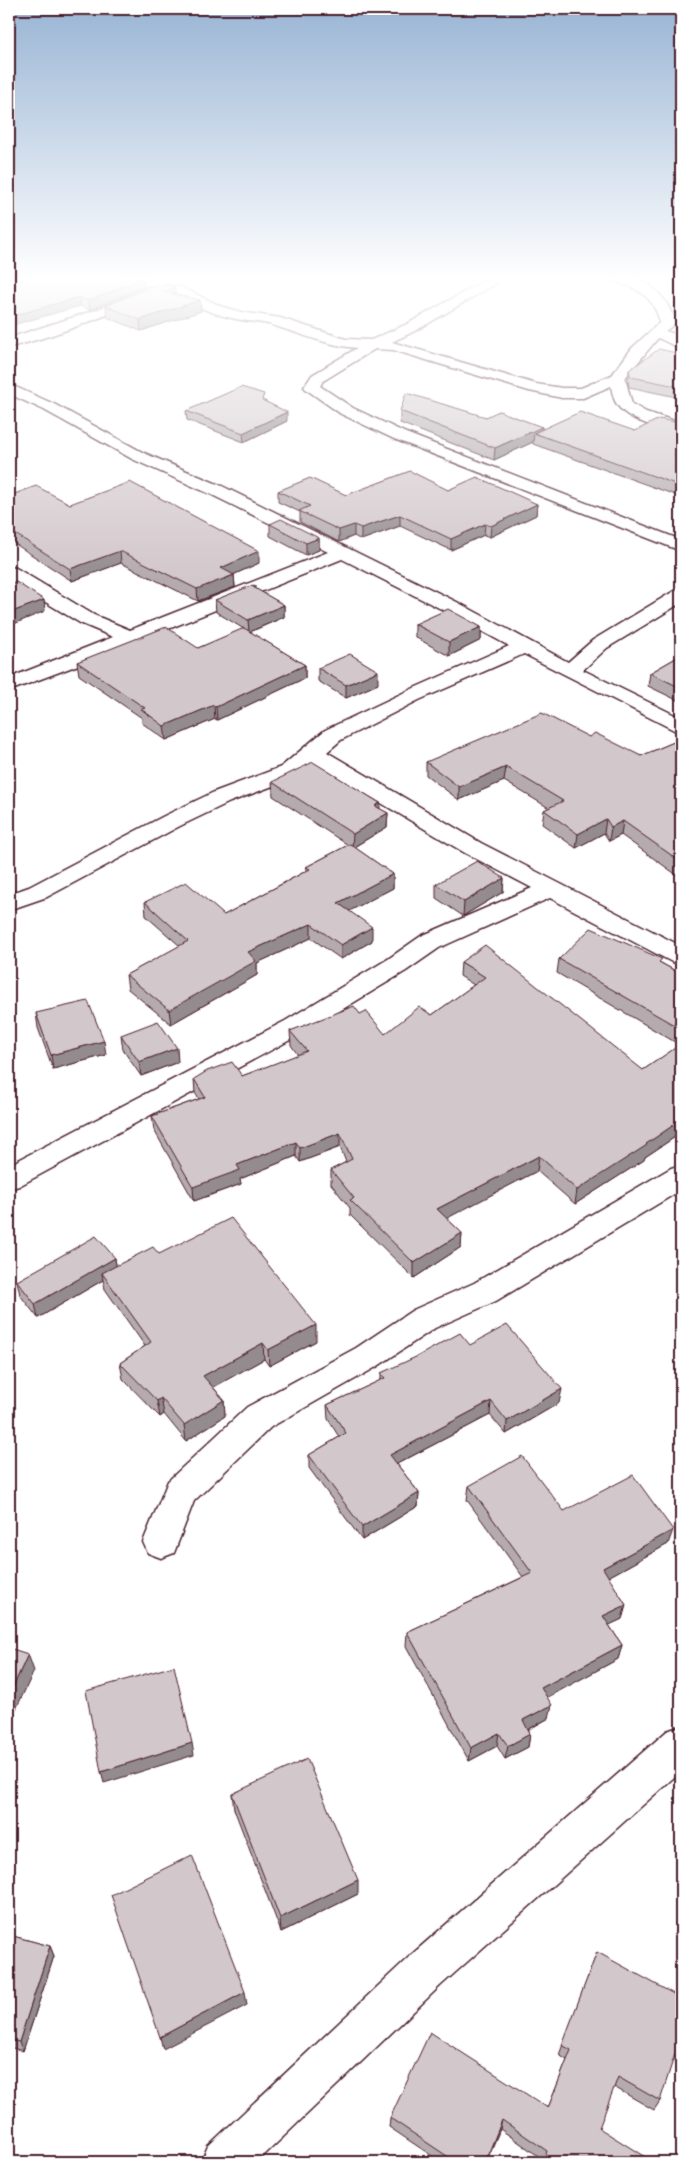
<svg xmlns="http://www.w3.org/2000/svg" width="690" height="2171" font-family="'Shantell Sans',sans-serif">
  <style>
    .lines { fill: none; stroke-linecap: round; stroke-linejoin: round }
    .street-casing { stroke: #4a1f2b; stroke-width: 3 }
    .street { fill: #fff; fill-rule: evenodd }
    .wall { fill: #b5abaf; stroke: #4a1f2b }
    .shaded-wall { fill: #938b8e; stroke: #4a1f2b }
    .building { fill: #d2c7cb; stroke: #4a1f2b }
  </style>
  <rect width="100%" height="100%" fill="#fff"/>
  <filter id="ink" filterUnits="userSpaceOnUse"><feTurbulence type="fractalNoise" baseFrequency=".02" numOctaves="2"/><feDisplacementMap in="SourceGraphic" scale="10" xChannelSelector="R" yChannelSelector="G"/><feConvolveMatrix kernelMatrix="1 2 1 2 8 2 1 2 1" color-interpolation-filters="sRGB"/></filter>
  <g filter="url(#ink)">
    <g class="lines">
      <defs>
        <g id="street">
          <path d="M493,276H509L417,330L392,342L536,384L562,388H581L612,375L632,348L660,322C652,293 636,288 609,279L607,276C635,274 661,286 672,314L681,310V320L665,331L675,334L681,338V349L658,338L625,378L632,404L646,412L681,423V433C661,428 625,422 615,401C613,397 612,391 611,386L583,398H562L529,391L393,350L375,349L323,381L320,386L353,408L406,433L681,540V551L394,439L341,414L307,390L304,387L312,375L357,348C328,346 302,334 275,326C264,322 252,322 241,320C217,316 194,306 173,294C147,291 127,308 104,316C76,327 38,341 9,347V338L96,310L148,287L166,285L181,287L223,307L241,312L280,318L346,339L371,340L407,324Z"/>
          <path d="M9,384L54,404L144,453L222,486L459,603L568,662L593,640L674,591L681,589V603L607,648L583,670L681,718V732L674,730L524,654L419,700L341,740L327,752L481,843L681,946V964L672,962L550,898L439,948L406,971L303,1033L19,1186L9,1189V1165L285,1021L388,959L421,936L532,888L465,853L314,763L297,777L230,802L180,826L47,897L9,910V894L29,887L164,816L214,792L281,767L325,730L405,692L509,646L445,611L342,559L141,640L139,642L9,691V678L113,637L80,623L9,580V567L16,568L94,615L130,630L328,552L210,494L132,459L44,410L9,394Z"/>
          <path d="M681,1165V1190L496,1301L435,1328L378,1366L271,1427L194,1501L174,1553L161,1558L148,1553L143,1542L168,1481L247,1407L356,1348L413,1310L474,1283L671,1168Z"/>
          <path d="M681,1726V1771L440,1986L257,2162H201L208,2146L410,1956L667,1731Z"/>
        </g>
      </defs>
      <use href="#street" class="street-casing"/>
      <use href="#street" class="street"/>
    </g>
    <g class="wall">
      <path d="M9,276L143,278V287L90,310Z"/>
      <path d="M176,295L200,300L201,311L141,331L107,317L106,306Z"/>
      <path d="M681,354V398L629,387L628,380L629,370Z"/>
      <path d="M265,401L287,421L244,442L187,420L186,411Z"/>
      <path d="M681,407V421L676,420L678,409Z"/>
      <path d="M400,411L486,417L542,427V430L635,431L681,423V497L533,444V442L494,460L400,423Z"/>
      <path d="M448,490L537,504L536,515L490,537L484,535L451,550L400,526L361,540L354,536L339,542L300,522V512L278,502V491L346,495Z"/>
      <path d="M9,496L70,504L259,563L233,575H234L235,587L198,601L121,563L72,581L9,540Z"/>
      <path d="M270,524L319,538V550L306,555L270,536Z"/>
      <path d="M256,586V589L284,605V617L250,632L305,665V678L217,720L215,719L166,740L142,723V718L79,675L77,662L198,648L244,629L216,612L215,600Z"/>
      <path d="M415,624L481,627V640L449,656L415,637Z"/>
      <path d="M681,655V702L648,686L650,673Z"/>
      <path d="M318,668L378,684L346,698L318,681Z"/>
      <path d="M589,737L641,756L681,739V878L621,835L609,841L604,833L576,848L542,824L544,810L549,808L504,781L459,800L426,775V762Z"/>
      <path d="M272,782L380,809L388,813L387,827L354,847L393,874V888L349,911L372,941L341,959L311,938L257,963V975L171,1024L128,989L126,975L180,946L146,916L145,902L224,915L306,871V867L348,845L273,796Z"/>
      <path d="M504,878L503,892L463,916L436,898V884Z"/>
      <path d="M559,959L661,963L681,974V1133L645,1157L644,1160L575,1204L537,1171L446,1218L462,1233L461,1247L414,1278L350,1215V1208L331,1184V1170L346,1162L340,1147L300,1162L296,1156L240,1179L241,1184L194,1201L154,1130L152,1116L199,1099L195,1093L194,1079L242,1076L298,1055L291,1045L290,1031L360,1014L385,1034L432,1015L474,985L460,976L461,962L643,1070L680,1045L557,973Z"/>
      <path d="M36,1013L106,1055L53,1069L38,1028Z"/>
      <path d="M121,1035L178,1062L141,1076L123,1050Z"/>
      <path d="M159,1254L316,1341L269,1366L264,1359L213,1387L224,1400L225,1416L186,1441L164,1414L160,1417L123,1379L120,1363L145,1346L105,1289L103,1280L38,1318L20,1295L17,1281L115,1258L116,1266Z"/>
      <path d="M470,1345L559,1403L506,1434L490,1415L397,1464L419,1493L418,1506L362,1540L309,1468V1455L339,1437L328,1419L327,1405L381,1380V1373Z"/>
      <path d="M469,1486L564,1511L668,1544L608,1577L626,1605L622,1619L609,1625L622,1645L618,1659L547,1697L549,1718L528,1730L530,1734L528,1747L505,1759L497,1746L469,1761L406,1646L407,1632L523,1577L467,1500Z"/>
      <path d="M232,1794L358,1894L281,1932L234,1809Z"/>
      <path d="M9,1935L50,1946L54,1956L23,2051L9,2047Z"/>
      <path d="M597,1952L660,2101L654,2110L614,2087L544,2160L500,2129L486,2162H441L389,2127L390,2118L548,2108L567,2060L559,2055Z"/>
    </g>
    <g class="shaded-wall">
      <path d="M143,278V287L90,310L89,301Z"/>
      <path d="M175,287L176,298L163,292Z"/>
      <path d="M79,297L80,306L9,326V317Z"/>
      <path d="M200,300L201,311L141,331L140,320Z"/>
      <path d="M287,412V421L244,442L243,433Z"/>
      <path d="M542,427V436L534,433L533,442L494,460L495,448Z"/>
      <path d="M537,504L536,515L490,537L491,526Z"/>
      <path d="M400,515V526L361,540V528Z"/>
      <path d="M485,524L484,535L451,550V539Z"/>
      <path d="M354,525V536L339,542V530Z"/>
      <path d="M319,538V550L306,555V543Z"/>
      <path d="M120,551L121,563L72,581L70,569Z"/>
      <path d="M259,551V563L224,579L234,575L235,587L198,601L197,589L221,568Z"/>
      <path d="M44,600L45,611L9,626V613Z"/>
      <path d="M284,605V617L249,632L248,620Z"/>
      <path d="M481,627V640L449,656V642Z"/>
      <path d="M305,665V678L217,720L216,707Z"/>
      <path d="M378,671V684L346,698V685Z"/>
      <path d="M214,705L215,719L166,740L164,726Z"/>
      <path d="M506,767L504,781L459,800V787Z"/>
      <path d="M380,803V817L375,806Z"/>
      <path d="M388,813L387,827L352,848L353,834Z"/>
      <path d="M606,819L604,833L576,848L578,834Z"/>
      <path d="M623,821L621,835L609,841L611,827Z"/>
      <path d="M9,859L11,870L9,871Z"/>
      <path d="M393,874V888L338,917V903Z"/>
      <path d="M504,878L503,892L463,916L464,902Z"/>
      <path d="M311,924V938L257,963V975L171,1024L169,1010L248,952Z"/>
      <path d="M372,927V941L341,959V945Z"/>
      <path d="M104,1041L106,1055L53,1069L51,1055Z"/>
      <path d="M177,1048L178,1062L141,1076L139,1062Z"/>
      <path d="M681,1120V1133L645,1157L644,1160L575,1204L577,1190Z"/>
      <path d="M340,1133V1147L300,1162V1148Z"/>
      <path d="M296,1142V1156L240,1179L241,1184L194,1201L193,1187L237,1165Z"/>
      <path d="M539,1156L537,1171L436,1224L437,1209Z"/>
      <path d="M462,1233L461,1247L414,1278V1263Z"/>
      <path d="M115,1258L117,1272L102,1273L103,1280L38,1318L35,1304Z"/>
      <path d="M316,1325V1341L269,1366L268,1350Z"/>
      <path d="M263,1343L264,1359L205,1392L203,1376Z"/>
      <path d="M562,1389L559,1403L506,1434L507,1421Z"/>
      <path d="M161,1398L164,1414L160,1417L157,1401Z"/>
      <path d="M224,1400L225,1416L186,1441L184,1425Z"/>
      <path d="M491,1401L490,1415L389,1468L390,1455Z"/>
      <path d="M419,1493L418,1506L362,1540V1527Z"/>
      <path d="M673,1530L668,1544L599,1582L603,1568Z"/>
      <path d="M626,1605L622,1619L599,1630L603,1616Z"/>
      <path d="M622,1645L618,1659L539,1702L541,1688Z"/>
      <path d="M28,1654L34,1671L9,1724V1696Z"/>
      <path d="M552,1705L549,1718L520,1734L523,1720Z"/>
      <path d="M499,1733L497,1746L469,1761L471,1748Z"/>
      <path d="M530,1734L528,1747L505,1759L508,1746Z"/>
      <path d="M192,1743L194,1755L104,1783L101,1772Z"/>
      <path d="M358,1880V1894L281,1932L280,1918Z"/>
      <path d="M50,1946L54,1956L23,2051L19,2042Z"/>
      <path d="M245,1992L247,2005L163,2049L160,2037Z"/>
      <path d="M502,2120L500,2129L486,2162H485Z"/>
    </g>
    <g class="building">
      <path d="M9,276H133L143,278L89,301L79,297L9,317Z"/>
      <path d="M163,285L175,287L163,292L200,300L140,320L106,306L146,289Z"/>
      <path d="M659,349L681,354V387L631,377L629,370Z"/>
      <path d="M241,387L264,394L262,400L287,412L243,433L186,411Z"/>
      <path d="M406,393L486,417L499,411L542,427L495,448L400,411Z"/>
      <path d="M580,412L635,431L659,419L681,423V486L534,433Z"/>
      <path d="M410,471L448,490L477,477L537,504L491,526L485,524L451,539L400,515L361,528L354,525L339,530L299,511L310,506L278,491L310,478L346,495Z"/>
      <path d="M130,482L259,551L221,568L234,575L197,589L120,551L70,569L9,530V496L36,486L70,504Z"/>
      <path d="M281,519L319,538L306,543L270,524Z"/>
      <path d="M16,582L44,600L9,613V584Z"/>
      <path d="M253,585L256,586L253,587L284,605L248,620L215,600Z"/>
      <path d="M448,609L481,627L449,642L415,624Z"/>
      <path d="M166,627L198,648L244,628L305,665L216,707L214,705L164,726L141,709L145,708L77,662Z"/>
      <path d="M350,654L378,671L346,685L318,668Z"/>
      <path d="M681,655V688L650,673Z"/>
      <path d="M542,713L589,737L595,733L641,756L681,739V862L623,821L611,827L606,819L578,834L544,810L563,801L506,767L459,787L426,762Z"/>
      <path d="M313,762L380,803L375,806L388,813L353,834L272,782Z"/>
      <path d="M350,844L393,874L338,903L372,927L341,945L311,924L248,952L256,961L169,1010L126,975L188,941L145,902L186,882L224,915L310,869L306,867Z"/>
      <path d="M477,861L504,878L464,902L436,884Z"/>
      <path d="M591,928L662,959L659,962L681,974V1029L559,959Z"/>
      <path d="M485,945L643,1070L681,1044V1120L646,1144L647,1145L577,1190L539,1156L437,1209L462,1233L414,1263L350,1200L354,1198L331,1170L352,1159L340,1133L300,1148L296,1142L237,1165L240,1170L193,1187L152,1116L205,1097L194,1079L207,1071L232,1062L242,1076L307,1051L290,1031L354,1006L360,1014L366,1011L385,1034L419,1007L432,1015L485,977L461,962Z"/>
      <path d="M88,1001L104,1041L51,1055L36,1013Z"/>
      <path d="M158,1021L177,1048L139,1062L121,1035Z"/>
      <path d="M231,1218L316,1325L268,1350L263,1343L203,1376L224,1400L184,1425L161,1398L157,1401L120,1363L151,1342L102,1273L153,1247L159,1254Z"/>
      <path d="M96,1236L115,1258L35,1304L17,1281Z"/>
      <path d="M507,1325L562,1389L507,1421L491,1401L390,1455L419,1493L362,1527L309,1455L346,1433L327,1405L385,1378L381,1373L418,1356L460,1333L470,1345Z"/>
      <path d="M522,1456L564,1511L633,1475L673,1530L603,1568L626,1605L603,1616L622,1645L541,1688L552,1705L523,1720L530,1734L508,1746L499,1733L471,1748L407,1632L532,1573L469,1486Z"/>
      <path d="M9,1648L28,1654L9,1696Z"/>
      <path d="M174,1666L192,1743L101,1772L86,1691Z"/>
      <path d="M307,1759L358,1880L280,1918L232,1794Z"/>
      <path d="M192,1855L245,1992L160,2037L111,1895Z"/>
      <path d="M9,1935L50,1946L19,2042L9,2040Z"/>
      <path d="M597,1952L681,1998V2035L660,2101L618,2077L599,2128L653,2162H543L547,2151L502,2120L485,2162H456L390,2118L430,2032L548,2108L571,2050L562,2045Z"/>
    </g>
  </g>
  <linearGradient id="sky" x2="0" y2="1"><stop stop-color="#98b4d4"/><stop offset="0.48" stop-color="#fff"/><stop offset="1" stop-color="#fff" stop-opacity="0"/></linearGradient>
  <rect width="690" height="580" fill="url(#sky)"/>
  <rect width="690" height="2171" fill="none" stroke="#fff" stroke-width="30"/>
  <rect x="15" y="15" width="660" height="2141" fill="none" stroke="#4a1f2b" stroke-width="2" filter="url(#ink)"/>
</svg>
